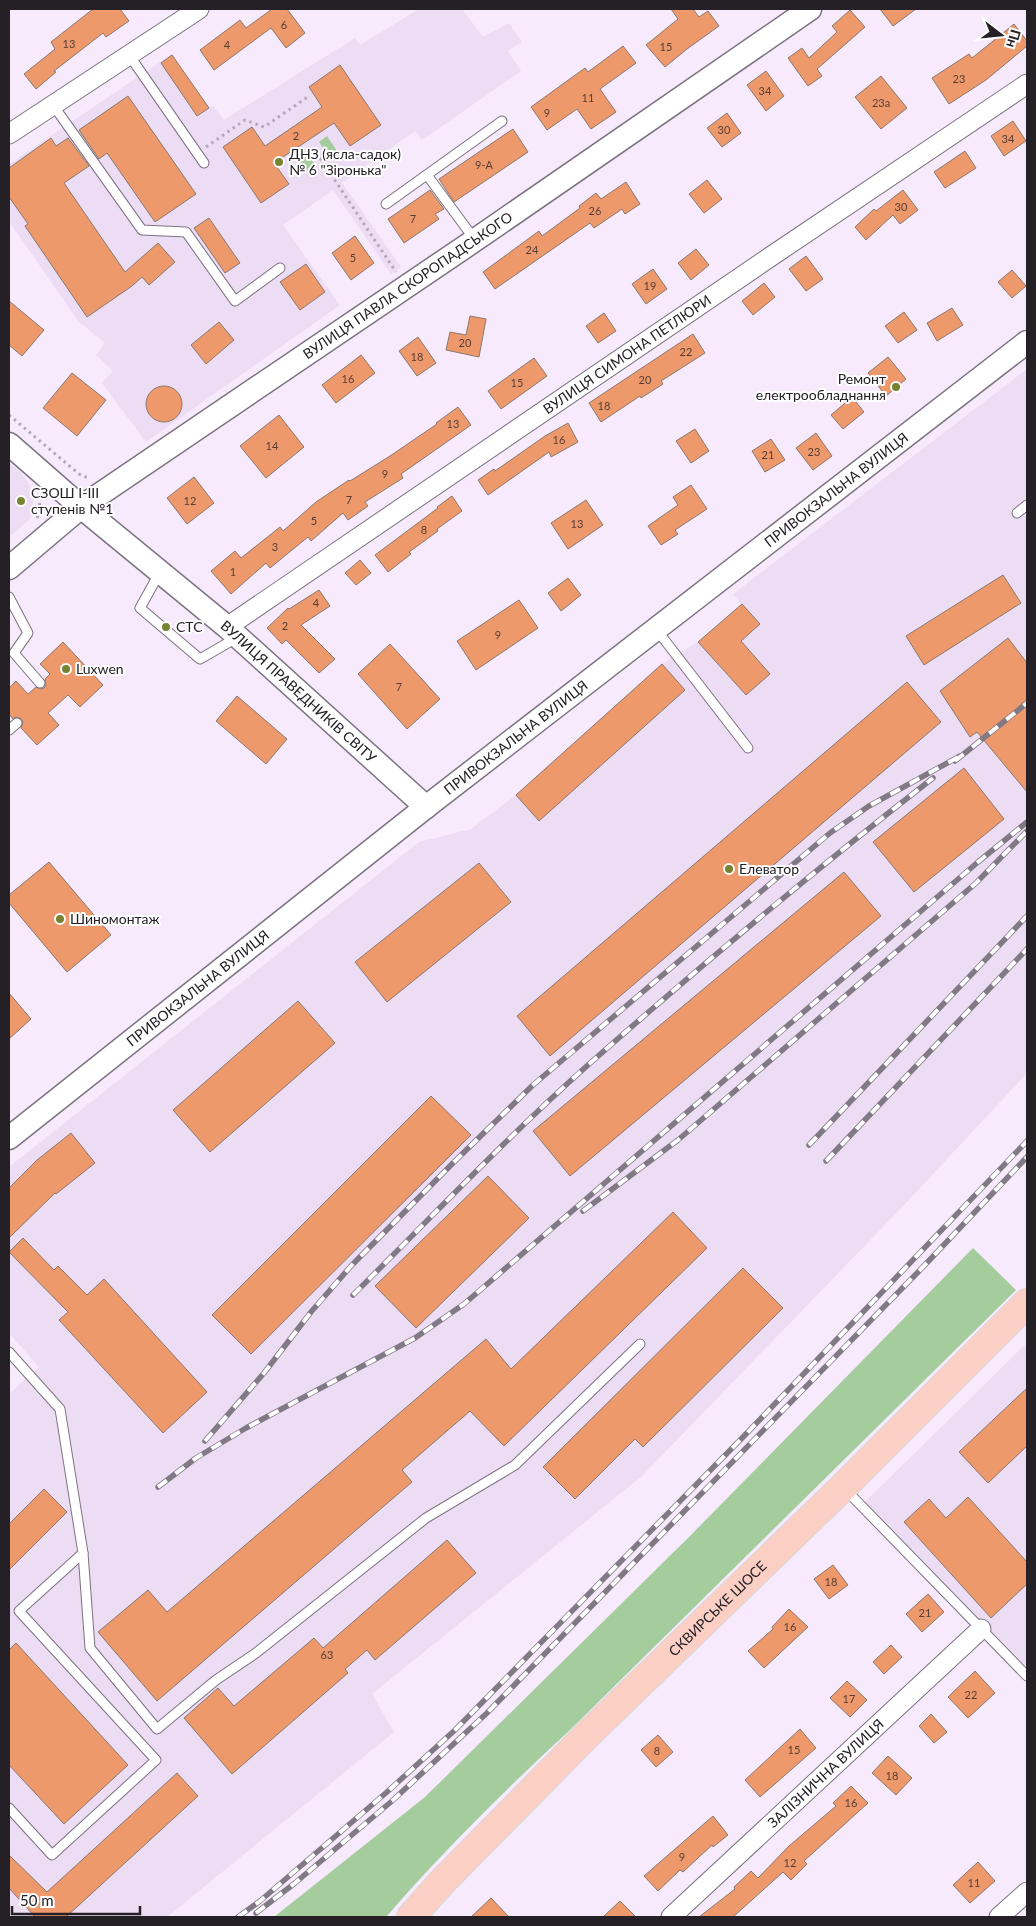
<svg xmlns="http://www.w3.org/2000/svg" width="1036" height="1926" font-family="Lato,sans-serif">
  <style>
    .built { fill: #ecdcf4 }
    .green { fill: #a5cc9d }
    .building { fill: #ed996b; stroke: #8a786e }
    .lines { fill: none; stroke-linecap: round; stroke-linejoin: round }
    .service-casing { stroke: #7c7281; stroke-width: 11 }
    .minor-casing { stroke: #7c7281; stroke-width: 21 }
    .tertiary-casing { stroke: #7c7281; stroke-width: 25 }
    .primary-casing { stroke: #d8d7d8; stroke-width: 30 }
    .path { stroke: #b2a9b7; stroke-width: 3; stroke-dasharray: 2.5 4; stroke-linecap: butt }
    .service { stroke: #fff; stroke-width: 9 }
    .minor { stroke: #fff; stroke-width: 19 }
    .tertiary { stroke: #fff; stroke-width: 22 }
    .primary { stroke: #fbcfc4; stroke-width: 28 }
    .rail-casing { stroke: #817a85; stroke-width: 5.5 }
    .rail { stroke: #fff; stroke-width: 4; stroke-dasharray: 11; stroke-linecap: butt }
    .poi-dot { fill: #768330; stroke: #fff; stroke-width: 2 }
    .labels { text-anchor: middle; stroke-width: 4; stroke-linejoin: round; paint-order: stroke }
    .number-label { font-size: 11px; fill: #563e37 }
    .poi-label { font-size: 14px; fill: #242026; stroke: #fff; text-anchor: start }
    .street-label { font-size: 14px; fill: #242026; stroke: #fff }
  </style>
  <rect width="100%" height="100%" fill="#f6eafc"/>
  <g class="built">
    <path d="M419,9H462L483,37L509,23L522,42L508,51L521,71L422,140L415,131L342,183L401,267L391,274L333,190L283,225L340,305L146,442L102,383L113,371L96,355L105,343L78,321L9,221V164L172,54L208,108L213,106L224,120L355,38L360,45Z"/>
    <path d="M1027,369V1073L907,1202L642,1476L372,1694L394,1732L167,1917H9V1394L39,1367L9,1333V1167L419,842L471,829L516,795L662,664L698,642L741,604L733,594Z"/>
    <path d="M9,463L20,472L29,484L33,495V507L30,519L9,537Z"/>
    <path d="M1027,1343V1667L865,1502Z"/>
  </g>
  <g class="green">
    <path d="M327,136L337,151L329,157L319,142Z"/>
    <path d="M305,151L316,166L308,172L297,157Z"/>
    <path d="M973,1248L1016,1290L570,1730C506,1789 443,1851 386,1917H274L425,1797L689,1537Z"/>
  </g>
  <g class="building">
    <path d="M93,9H120L129,21L106,37L103,33L54,71L56,72L36,89L24,74L55,49L51,42Z"/>
    <path d="M272,9H287L305,33L286,48L271,28L214,70L200,50L240,20L246,28Z"/>
    <path d="M671,9H693L699,17L708,11L719,26L687,49L665,67L646,45L678,19Z"/>
    <path d="M880,9H916L893,26Z"/>
    <path d="M850,10L865,27L817,69L822,76L808,86L788,58L802,48L809,58L837,32L832,26Z"/>
    <path d="M1014,24L1027,41V46L986,80L949,104L932,78L969,54L972,58Z"/>
    <path d="M623,46L636,63L600,89L616,112L591,129L577,109L547,130L531,107L585,68L588,72Z"/>
    <path d="M172,55L209,108L197,116L161,63Z"/>
    <path d="M340,65L381,125L350,146L334,123L274,163L289,184L261,203L223,147L252,127L265,146L322,107L309,87Z"/>
    <path d="M766,71L784,96L766,111L747,85Z"/>
    <path d="M881,76L907,108L881,129L855,97Z"/>
    <path d="M128,96L196,194L155,222L107,153L99,159L79,130Z"/>
    <path d="M727,113L741,133L722,147L707,128Z"/>
    <path d="M1013,121L1026,141L1004,156L991,136Z"/>
    <path d="M513,129L528,152L454,202L439,179Z"/>
    <path d="M51,138L56,146L68,138L89,166L64,183L125,272L158,243L175,262L149,285L142,277L132,286L87,317L25,226L28,224L9,197V168Z"/>
    <path d="M965,151L976,168L945,188L934,172Z"/>
    <path d="M707,180L722,199L704,213L689,194Z"/>
    <path d="M626,182L640,204L625,214L622,209L594,228L590,223L495,289L483,272L539,231L542,236L580,208L579,206L596,193L601,199Z"/>
    <path d="M430,190L444,209L435,214L439,219L404,243L388,219Z"/>
    <path d="M903,190L918,210L900,224L893,215L866,240L855,227L874,209L876,211Z"/>
    <path d="M209,218L240,263L225,273L194,228Z"/>
    <path d="M355,236L374,263L351,280L332,253Z"/>
    <path d="M696,249L709,265L691,280L678,263Z"/>
    <path d="M806,256L823,279L806,291L789,269Z"/>
    <path d="M306,264L325,292L300,310L280,282Z"/>
    <path d="M653,269L667,289L646,304L632,284Z"/>
    <path d="M1012,270L1026,286L1012,298L998,282Z"/>
    <path d="M764,283L775,297L753,315L742,301Z"/>
    <path d="M9,301L44,330L22,356L9,345Z"/>
    <path d="M952,308L963,325L937,341L927,323Z"/>
    <path d="M904,312L917,330L898,343L885,326Z"/>
    <path d="M604,313L616,331L598,343L586,326Z"/>
    <path d="M470,316L486,319L479,357L446,350L450,332L466,335Z"/>
    <path d="M219,322L234,340L206,364L191,345Z"/>
    <path d="M693,334L705,353L661,381L663,384L641,398L640,396L601,422L589,403Z"/>
    <path d="M418,337L436,363L417,376L399,351Z"/>
    <path d="M361,355L375,373L336,403L322,385Z"/>
    <path d="M888,357L906,379L886,396L868,373Z"/>
    <path d="M534,358L547,376L501,409L488,391Z"/>
    <path d="M72,373L106,400L77,436L43,408Z"/>
    <circle cx="164" cy="404" r="18"/>
    <path d="M852,397L864,412L843,429L831,415Z"/>
    <path d="M458,407L471,425L401,474L403,478L365,502L368,506L348,520L343,513L311,541L308,537L270,568L266,563L231,594L211,571L235,551L241,558L280,527L283,531L316,502L349,480L350,481L390,456L437,424L436,423Z"/>
    <path d="M279,415L304,447L266,478L240,446Z"/>
    <path d="M568,423L578,442L551,457L549,452L488,495L478,480L494,469L495,471L545,436Z"/>
    <path d="M695,429L709,451L691,463L676,441Z"/>
    <path d="M816,433L832,456L813,470L796,448Z"/>
    <path d="M771,439L785,460L765,472L752,451Z"/>
    <path d="M194,477L214,503L187,524L167,498Z"/>
    <path d="M691,485L707,509L675,530L678,534L661,545L648,526L678,505L673,497Z"/>
    <path d="M452,496L462,511L437,529L438,531L409,552L411,554L388,572L375,555L438,508L437,507Z"/>
    <path d="M586,500L603,525L568,549L551,523Z"/>
    <path d="M360,560L371,573L356,585L345,573Z"/>
    <path d="M1003,575L1021,603L924,665L906,636Z"/>
    <path d="M568,578L581,595L561,611L548,593Z"/>
    <path d="M319,590L330,606L301,625L335,659L319,673L286,640L282,644L267,628L288,608L289,609Z"/>
    <path d="M519,600L538,628L476,670L457,641Z"/>
    <path d="M742,604L760,624L741,641L770,674L746,695L698,642Z"/>
    <path d="M1008,638L1027,663V792L977,732L970,737L940,691Z"/>
    <path d="M63,642L103,685L80,707L68,695L48,713L59,725L37,745L21,728L23,722L21,719L16,717L13,719L9,714V688L16,681L28,694L36,687L41,689L44,688L46,685L45,679L50,674L40,664Z"/>
    <path d="M390,644L440,699L407,729L358,674Z"/>
    <path d="M662,664L685,690L539,821L516,795Z"/>
    <path d="M907,682L941,722L550,1056L517,1016Z"/>
    <path d="M237,696L287,739L266,764L216,721Z"/>
    <path d="M964,768L1004,819L914,892L873,842Z"/>
    <path d="M49,862L111,935L67,972L9,903V895Z"/>
    <path d="M479,863L511,902L387,1002L355,962Z"/>
    <path d="M844,872L881,916L570,1176L533,1131Z"/>
    <path d="M9,993L31,1019L9,1039Z"/>
    <path d="M298,1001L335,1043L210,1152L173,1110Z"/>
    <path d="M431,1096L471,1135L251,1354L212,1315Z"/>
    <path d="M71,1133L95,1163L56,1194L55,1193L9,1238V1188L37,1160Z"/>
    <path d="M488,1176L529,1218L416,1328L375,1286Z"/>
    <path d="M673,1212L707,1248L504,1446L470,1411L402,1470L412,1482L157,1701L98,1632L148,1590L167,1612L486,1339L511,1369Z"/>
    <path d="M23,1238L54,1270L58,1266L87,1295L104,1279L207,1392L163,1433L59,1320L68,1312L9,1252Z"/>
    <path d="M743,1268L783,1308L643,1447L635,1439L575,1499L543,1467Z"/>
    <path d="M1027,1388V1446L988,1483L959,1452Z"/>
    <path d="M44,1489L67,1512L9,1570V1524Z"/>
    <path d="M968,1497L1027,1562V1584L991,1618L904,1522L929,1499L946,1518Z"/>
    <path d="M447,1540L476,1573L375,1660L367,1650L345,1669L348,1673L232,1774L184,1718L218,1688L234,1706L314,1638L323,1648Z"/>
    <path d="M833,1565L848,1585L829,1599L814,1579Z"/>
    <path d="M928,1594L944,1612L922,1632L906,1614Z"/>
    <path d="M789,1609L808,1627L764,1668L748,1651L773,1629L772,1627Z"/>
    <path d="M16,1643L128,1765L64,1824L9,1765V1650Z"/>
    <path d="M891,1645L902,1657L884,1674L873,1662Z"/>
    <path d="M975,1671L995,1693L968,1718L948,1697Z"/>
    <path d="M847,1681L867,1700L850,1717L830,1698Z"/>
    <path d="M931,1714L947,1732L934,1743L919,1726Z"/>
    <path d="M800,1729L816,1748L760,1797L745,1780Z"/>
    <path d="M658,1735L673,1752L656,1767L641,1750Z"/>
    <path d="M888,1756L912,1778L896,1795L872,1773Z"/>
    <path d="M177,1773L198,1796L66,1917H35L9,1888V1855L47,1892Z"/>
    <path d="M851,1786L868,1803L804,1861L807,1864L791,1880L783,1872L733,1917H699L735,1889L734,1887L751,1871L758,1878L789,1846L836,1806L833,1803Z"/>
    <path d="M713,1816L728,1835L713,1847L712,1845L683,1872L680,1870L658,1891L644,1876Z"/>
    <path d="M978,1862L995,1881L970,1903L953,1885Z"/>
    <path d="M491,1898L509,1917H471Z"/>
    <path d="M620,1901L636,1917H603Z"/>
  </g>
  <g class="lines">
    <defs>
      <g id="service">
        <path d="M129,55L204,163"/>
        <path d="M53,105L142,230L186,232L235,301L280,268"/>
        <path d="M427,175L475,240"/>
        <path d="M386,204L502,121"/>
        <path d="M1017,513L1027,505"/>
        <path d="M160,572L140,608L200,659L238,637"/>
        <path d="M9,597L28,633L14,653L40,683"/>
        <path d="M656,629L748,748"/>
        <path d="M9,730L17,723"/>
        <path d="M9,1352L60,1409L83,1553L90,1648L157,1729L216,1680L256,1653L426,1518L515,1465L640,1344"/>
        <path d="M844,1488L1027,1676"/>
        <path d="M9,1808L52,1855L156,1760L19,1611L83,1553"/>
      </g>
      <g id="minor">
        <path d="M9,134L199,9"/>
        <path id="s1" d="M227,627L776,253L1027,84"/>
        <path id="s2" d="M671,1917L981,1629"/>
        <path d="M999,1917L1027,1892"/>
      </g>
      <g id="tertiary">
        <path id="s3" d="M9,444L81,507L227,627L426,807"/>
        <path id="s4" d="M9,568L81,507L475,240L810,9"/>
        <path id="s5" d="M9,1138L426,807L1027,342"/>
      </g>
      <g id="primary">
        <path id="s6" d="M411,1917L441,1883L588,1734L843,1487L1027,1303"/>
      </g>
    </defs>
    <use href="#service" class="service-casing"/>
    <use href="#minor" class="minor-casing"/>
    <use href="#tertiary" class="tertiary-casing"/>
    <use href="#primary" class="primary-casing"/>
    <g class="path">
      <path d="M206,147L245,120L264,127L309,96"/>
      <path d="M320,158L396,272"/>
      <path d="M9,415L79,474L88,478"/>
      <path d="M37,518L40,511L39,497"/>
    </g>
    <use href="#service" class="service"/>
    <use href="#minor" class="minor"/>
    <use href="#tertiary" class="tertiary"/>
    <use href="#primary" class="primary"/>
    <defs>
      <g id="rail">
        <path d="M955,761L1027,703"/>
        <path d="M809,1145L1027,916"/>
        <path d="M826,1161L1027,949"/>
        <path d="M583,1211L678,1140L976,883L1027,831"/>
        <path d="M353,1295C431,1218 506,1138 588,1065C700,966 815,870 933,778"/>
        <path d="M205,1441L264,1373L311,1312L351,1266L454,1162L533,1085L830,833L869,806L960,756"/>
        <path d="M158,1487L196,1458L246,1428L415,1338L464,1304L978,862L1027,822"/>
        <path d="M256,1913L295,1883L392,1801L487,1713L921,1269L1027,1157"/>
        <path d="M238,1917L260,1901L387,1792L455,1730L746,1434L1027,1141"/>
      </g>
    </defs>
    <use href="#rail" class="rail-casing"/>
    <use href="#rail" class="rail"/>
  </g>
  <g class="poi-dot">
    <circle cx="279" cy="162" r="5"/>
    <circle cx="896" cy="387" r="5"/>
    <circle cx="21" cy="501" r="5"/>
    <circle cx="166" cy="627" r="5"/>
    <circle cx="66" cy="669" r="5"/>
    <circle cx="729" cy="869" r="5"/>
    <circle cx="60" cy="919" r="5"/>
  </g>
  <g class="labels">
    <g class="number-label">
      <text x="284" y="29">6</text>
      <text x="69" y="48">13</text>
      <text x="227" y="49">4</text>
      <text x="666" y="51">15</text>
      <text x="959" y="83">23</text>
      <text x="765" y="95">34</text>
      <text x="588" y="102">11</text>
      <text x="881" y="107">23а</text>
      <text x="547" y="117">9</text>
      <text x="724" y="134">30</text>
      <text x="296" y="140">2</text>
      <text x="1008" y="143">34</text>
      <text x="484" y="169">9-А</text>
      <text x="901" y="211">30</text>
      <text x="595" y="215">26</text>
      <text x="413" y="223">7</text>
      <text x="532" y="254">24</text>
      <text x="353" y="262">5</text>
      <text x="650" y="290">19</text>
      <text x="465" y="347">20</text>
      <text x="686" y="356">22</text>
      <text x="417" y="361">18</text>
      <text x="348" y="383">16</text>
      <text x="645" y="384">20</text>
      <text x="517" y="387">15</text>
      <text x="604" y="410">18</text>
      <text x="453" y="428">13</text>
      <text x="559" y="444">16</text>
      <text x="272" y="450">14</text>
      <text x="814" y="456">23</text>
      <text x="768" y="459">21</text>
      <text x="385" y="478">9</text>
      <text x="349" y="504">7</text>
      <text x="190" y="505">12</text>
      <text x="314" y="525">5</text>
      <text x="577" y="528">13</text>
      <text x="424" y="534">8</text>
      <text x="275" y="551">3</text>
      <text x="233" y="576">1</text>
      <text x="316" y="607">4</text>
      <text x="285" y="630">2</text>
      <text x="498" y="639">9</text>
      <text x="399" y="691">7</text>
      <text x="831" y="1586">18</text>
      <text x="925" y="1617">21</text>
      <text x="790" y="1631">16</text>
      <text x="327" y="1659">63</text>
      <text x="971" y="1699">22</text>
      <text x="849" y="1703">17</text>
      <text x="794" y="1754">15</text>
      <text x="657" y="1755">8</text>
      <text x="892" y="1780">18</text>
      <text x="851" y="1807">16</text>
      <text x="682" y="1861">9</text>
      <text x="790" y="1867">12</text>
      <text x="974" y="1887">11</text>
    </g>
    <g class="poi-label">
      <text x="289" y="159">ДНЗ (ясла-садок)<tspan x="289" dy="16">№ 6 "Зіронька"</tspan></text>
      <text x="886" y="384" text-anchor="end">Ремонт<tspan x="886" dy="16">електрообладнання</tspan></text>
      <text x="31" y="498">СЗОШ І-ІІІ<tspan x="31" dy="16">ступенів №1</tspan></text>
      <text x="176" y="632">СТС</text>
      <text x="76" y="674">Luxwen</text>
      <text x="739" y="874">Елеватор</text>
      <text x="70" y="924">Шиномонтаж</text>
    </g>
    <g class="street-label">
      <text dy="5" stroke="none"><textPath href="#s4" startOffset="489">ВУЛИЦЯ ПАВЛА СКОРОПАДСЬКОГО</textPath></text>
      <text dy="5" stroke="none"><textPath href="#s1" startOffset="484">ВУЛИЦЯ СИМОНА ПЕТЛЮРИ</textPath></text>
      <text dy="5" stroke="none"><textPath href="#s5" startOffset="1051">ПРИВОКЗАЛЬНА ВУЛИЦЯ</textPath></text>
      <text dy="5" stroke="none"><textPath href="#s3" startOffset="381">ВУЛИЦЯ ПРАВЕДНИКІВ СВІТУ</textPath></text>
      <text dy="5" stroke="none"><textPath href="#s5" startOffset="646">ПРИВОКЗАЛЬНА ВУЛИЦЯ</textPath></text>
      <text dy="5" stroke="none"><textPath href="#s5" startOffset="241">ПРИВОКЗАЛЬНА ВУЛИЦЯ</textPath></text>
      <text dy="5" stroke="none"><textPath href="#s6" startOffset="435">СКВИРСЬКЕ ШОСЕ</textPath></text>
      <text dy="5" stroke="none"><textPath href="#s2" startOffset="211">ЗАЛІЗНИЧНА ВУЛИЦЯ</textPath></text>
    </g>
  </g>
  <rect width="1036" height="1926" fill="none" stroke="#242026" stroke-width="20"/>
  <g transform="translate(1001 35) rotate(106)" stroke="#ffffff" stroke-width="4" paint-order="stroke">
  <path d="M0-4L9 19L0 12L-9 19Z" fill="#242026"/>
  <text y="-8" font-size="14" font-weight="bold" text-anchor="middle" fill="#242026">Пн</text>
  </g>
  <path d="M12 1906v8h128v-8" fill="none" stroke="#242026" stroke-width="2.5"/>
  <text x="20" y="1906" font-size="15" fill="#242026" stroke="#ffffff" stroke-width="4" paint-order="stroke">50 m</text>
</svg>
